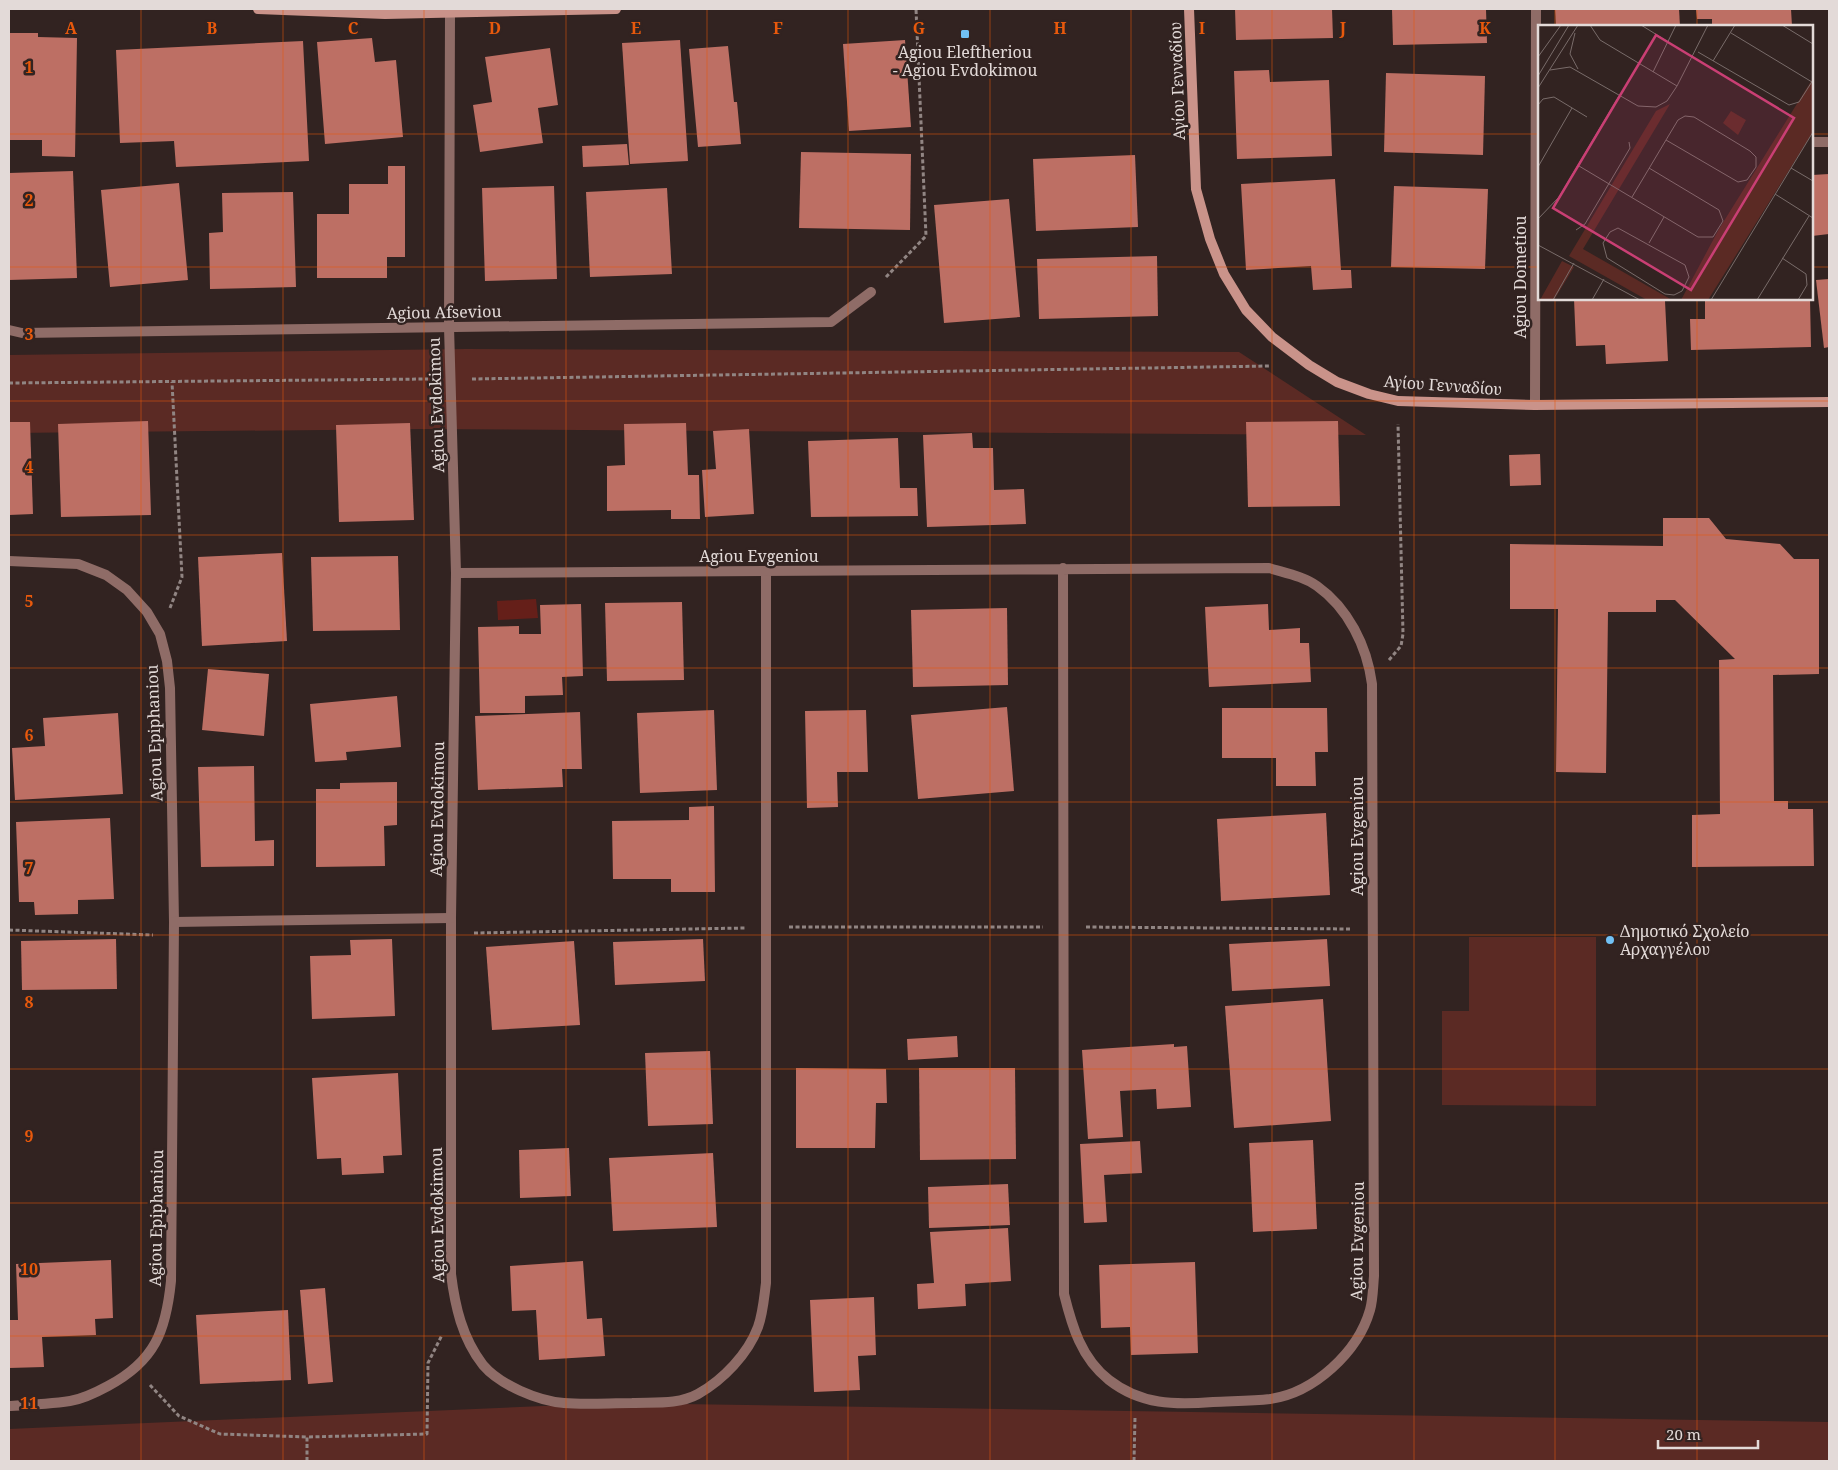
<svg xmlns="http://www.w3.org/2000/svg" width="1838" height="1470" font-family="'Noto Serif',serif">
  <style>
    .green { fill: #5b2a24 }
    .water { fill: #651f19 }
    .building { fill: #bd6f64 }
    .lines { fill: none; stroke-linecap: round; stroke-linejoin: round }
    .path { stroke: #918583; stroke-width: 3; stroke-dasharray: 4 2.5; stroke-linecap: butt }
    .street { stroke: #8f6c67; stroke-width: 10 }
    .secondary { stroke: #ca938a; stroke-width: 10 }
    .grid { fill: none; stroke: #e8590c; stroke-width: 1; stroke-opacity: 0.55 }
    .poi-dot { fill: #71c1f5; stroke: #322321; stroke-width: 2 }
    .labels { text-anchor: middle; stroke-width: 5; stroke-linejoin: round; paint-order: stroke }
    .poi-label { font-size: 16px; fill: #e3dad8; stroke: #322321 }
    .street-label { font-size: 16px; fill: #e3dad8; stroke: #322321 }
    .inset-road { fill: none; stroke: #796c6a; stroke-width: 1 }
    .view { fill: #c93f74; fill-opacity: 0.15; stroke: #c93f74; stroke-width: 2.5 }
    .inset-edge { fill: none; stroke: #e3dad8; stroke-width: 2.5 }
    .grid-label { font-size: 16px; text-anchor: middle; font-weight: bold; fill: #e8590c; stroke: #322321; stroke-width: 5; stroke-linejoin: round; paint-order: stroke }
  </style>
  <rect width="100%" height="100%" fill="#322321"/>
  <g class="green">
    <path d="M467,349L1239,352L1366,435L422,429L9,433V355Z"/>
    <path d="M1469,937H1596V1106L1442,1105V1011H1469Z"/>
    <path d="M613,1403L1829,1422V1461H9V1429Z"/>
  </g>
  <path class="water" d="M536,599L538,618L498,620L497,601Z"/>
  <g class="building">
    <path d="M1235,9H1332L1333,38L1236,40Z"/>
    <path d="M1392,9H1486L1487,43L1393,45Z"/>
    <path d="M1555,9H1679L1680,26H1556Z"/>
    <path d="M1696,9H1791L1792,26H1712V19H1697Z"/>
    <path d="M9,33H38V37L77,38L75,157L42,156V140H9Z"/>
    <path d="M372,38L375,62L396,60L403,137L325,144L317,42Z"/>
    <path d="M680,40L688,161L630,164L622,43Z"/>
    <path d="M905,40L911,127L849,131L843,44Z"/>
    <path d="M303,41L309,161L176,167L174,141L120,143L116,50Z"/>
    <path d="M728,46L734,102H737L741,144L698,147L689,49Z"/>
    <path d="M550,48L558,105L538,108L543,143L480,152L473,105L492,102L485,57Z"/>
    <path d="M1269,70L1270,82L1329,80L1332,156L1237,159L1234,71Z"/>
    <path d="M1386,73L1485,76L1483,155L1384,152Z"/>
    <path d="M627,144L629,165L583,167L582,146Z"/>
    <path d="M801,152L911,154L910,230L799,228Z"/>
    <path d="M1135,155L1138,227L1036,231L1033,159Z"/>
    <path d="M388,166H405V257H387V278H317V214H349V184H388Z"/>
    <path d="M73,171L77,278L9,280V173Z"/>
    <path d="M1829,174V234L1812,236V175Z"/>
    <path d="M1335,179L1341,270H1351L1352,288L1313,290L1311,266L1246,270L1241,184Z"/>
    <path d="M179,183L188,280L110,287L101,190Z"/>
    <path d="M554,186L557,279L485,281L482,188Z"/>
    <path d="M1394,186L1488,189L1485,269L1391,267Z"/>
    <path d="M667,188L672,274L590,277L586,192Z"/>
    <path d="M293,192L296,287L210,289L209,233L223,232L222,193Z"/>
    <path d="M1009,199L1020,317L944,323L934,205Z"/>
    <path d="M1157,256L1158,316L1039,319L1037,259Z"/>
    <path d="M1829,279V347L1824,348L1816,280Z"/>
    <path d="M1574,299H1669L1665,301L1668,361L1606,364L1605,345L1576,346Z"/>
    <path d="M1705,299H1810L1811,347L1691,350L1690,319H1705Z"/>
    <path d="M148,421L151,515L61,517L58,424Z"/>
    <path d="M1338,421L1340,506L1248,507L1246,422Z"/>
    <path d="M9,422H30L33,514L9,515Z"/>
    <path d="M410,423L414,520L339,522L336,425Z"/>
    <path d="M686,423L688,475H699L700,519H671V510L607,511V466L625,465L624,424Z"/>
    <path d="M749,429L754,514L705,517L702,470L716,469L713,431Z"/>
    <path d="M972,433L973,448H993L994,490L1024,489L1026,524L927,527L923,435Z"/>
    <path d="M898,438L900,488H917L918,516L811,517L808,441Z"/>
    <path d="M1540,454L1541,485L1510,486L1509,455Z"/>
    <path d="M1663,518H1709L1726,539L1780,544L1794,559H1819V674L1773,675L1774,801H1788V809H1813L1814,866L1692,867V815L1720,814L1719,660L1735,659L1675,600H1656V612H1608L1606,773L1556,772L1558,609H1510V544L1663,546Z"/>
    <path d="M282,553L287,641L202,646L198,557Z"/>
    <path d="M398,556L400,630L313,631L311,557Z"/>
    <path d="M682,602L684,680L607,681L605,603Z"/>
    <path d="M581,604L583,676L562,677L563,695L525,696V713H480L478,627L519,626V634H541L540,605Z"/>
    <path d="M1268,604L1269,630L1300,628V643H1309L1311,682L1209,687L1205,607Z"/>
    <path d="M1007,608L1008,685L913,687L911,610Z"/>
    <path d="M208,669L269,674L264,736L202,730Z"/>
    <path d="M397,696L401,747L346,752L347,760L315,762L310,704Z"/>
    <path d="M1007,707L1014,791L918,799L911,715Z"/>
    <path d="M1222,708H1327L1328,752H1315L1316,786H1276V758H1222Z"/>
    <path d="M714,710L717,790L640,793L637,713Z"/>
    <path d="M866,710L868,772H837L838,807L807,808L805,711Z"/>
    <path d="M580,712L582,769H562L563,787L478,790L475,716Z"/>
    <path d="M118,713L123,794L15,800L12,748L45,746L43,718Z"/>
    <path d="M254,766L255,841L274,840V866L201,867L198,767Z"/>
    <path d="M397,782V825L384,826L385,866L316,867V789H340V783Z"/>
    <path d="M714,806L715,892H671V879H613L612,821L689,820V807Z"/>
    <path d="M1326,813L1330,895L1221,901L1217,819Z"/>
    <path d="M110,818L114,899L78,900V914L35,915L34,902H19L16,822Z"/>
    <path d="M116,939L117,989L22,990L21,941Z"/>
    <path d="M392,939L395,1016L312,1019L310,956L351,955L350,940Z"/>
    <path d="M703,939L705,981L615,985L613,942Z"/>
    <path d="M1327,939L1330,986L1232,991L1229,944Z"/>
    <path d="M574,941L580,1025L492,1030L486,947Z"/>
    <path d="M1323,999L1331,1121L1234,1128L1225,1006Z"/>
    <path d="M957,1036L958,1057L908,1060L907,1039Z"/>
    <path d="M1174,1044V1047L1187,1046L1191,1107L1157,1109L1156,1089L1120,1091L1123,1137L1088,1139L1082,1050Z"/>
    <path d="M710,1051L713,1124L648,1126L645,1053Z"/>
    <path d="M796,1068L886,1069L887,1103H876L875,1148H796Z"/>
    <path d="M919,1068H1015L1016,1159L920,1160Z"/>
    <path d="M398,1073L402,1155L383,1156L384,1173L342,1175L341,1158L317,1159L312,1078Z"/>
    <path d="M1313,1140L1317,1229L1253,1232L1249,1143Z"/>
    <path d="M1140,1141L1142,1173L1104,1175L1107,1222L1084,1223L1080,1144Z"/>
    <path d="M569,1148L571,1196L520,1198L519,1150Z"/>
    <path d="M713,1153L717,1227L613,1231L609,1158Z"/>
    <path d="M1008,1184L1010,1225L929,1228L928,1187Z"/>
    <path d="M1008,1228L1011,1281L965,1284L966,1306L918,1309L917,1284L934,1283L930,1232Z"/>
    <path d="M111,1260L113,1318L95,1319L96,1335L42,1337L44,1367L9,1368V1320H18L16,1264Z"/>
    <path d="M583,1261L587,1319L602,1318L605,1356L539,1360L536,1310L512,1311L510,1266Z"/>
    <path d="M1195,1262L1198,1353L1131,1355L1130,1327L1101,1328L1099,1265Z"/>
    <path d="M325,1288L333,1382L308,1384L300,1290Z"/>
    <path d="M874,1297L876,1355L858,1356L860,1390L814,1392L810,1300Z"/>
    <path d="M288,1310L291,1380L200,1384L196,1315Z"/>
  </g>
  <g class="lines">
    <g class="path">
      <path d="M886,277L926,236L916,9"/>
      <path d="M472,379L1270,366"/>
      <path d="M9,383L428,379"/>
      <path d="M170,608L182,577L172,382"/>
      <path d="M1389,660L1401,646L1403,634L1398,424"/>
      <path d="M789,927H1043"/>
      <path d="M1086,927L1350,929"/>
      <path d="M9,930L153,935"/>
      <path d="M474,933L745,928"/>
      <path d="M150,1385L179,1416L220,1434L307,1437"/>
      <path d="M307,1461V1437L427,1434L428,1363L442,1335"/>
      <path d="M1134,1461L1135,1417"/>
    </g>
    <g class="street">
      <path d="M450,13L449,327L456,573L451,918V1274C455,1306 462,1338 483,1365C500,1385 538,1401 564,1403C586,1405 609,1403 632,1403C654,1402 678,1405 698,1394C723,1380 748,1354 758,1327C763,1313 764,1298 766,1283V571"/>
      <path d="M1812,142H1829"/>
      <path d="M9,330L22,333L831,322L871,292"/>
      <path d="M1535,405L1536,9"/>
      <path d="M9,561L78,564L106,575L127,590L147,612L160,634L167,661L170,688L174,922L171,1281C166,1331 155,1361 108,1386C97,1392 83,1399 70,1401C50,1404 29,1405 9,1406"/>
      <path d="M456,573L1269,568C1285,573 1303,576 1317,586C1348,608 1367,646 1372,684L1374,1276C1373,1287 1373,1300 1370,1310C1358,1352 1314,1393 1270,1399C1252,1401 1232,1401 1213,1402C1175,1405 1141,1405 1109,1380C1081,1358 1072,1326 1064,1294L1063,568"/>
      <path d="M174,922L451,918"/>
    </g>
    <g class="secondary">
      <path d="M258,9L385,14L616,9"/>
      <path d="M1189,9L1196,189L1210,239L1224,274L1246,310L1272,337L1309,365L1337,382L1369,394L1398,401L1535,405L1829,402"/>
    </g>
  </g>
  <path class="grid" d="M141,9V1461M283,9V1461M424,9V1461M566,9V1461M707,9V1461M848,9V1461M990,9V1461M1131,9V1461M1272,9V1461M1414,9V1461M1555,9V26M1697,9V26M9,134H1539M1812,134H1829M9,267H1539M1812,267H1829M1555,299V1461M1697,299V1461M9,401H1829M9,535H1829M9,668H1829M9,802H1829M9,935H1829M9,1069H1829M9,1203H1829M9,1336H1829"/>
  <g class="poi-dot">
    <rect x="960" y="29" width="10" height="10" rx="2.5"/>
    <circle cx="1610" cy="940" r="5"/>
  </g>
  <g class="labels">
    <g class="poi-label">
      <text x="965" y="58">Agiou Eleftheriou<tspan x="965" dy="18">- Agiou Evdokimou</tspan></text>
      <text x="1620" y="937" text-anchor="start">Δημοτικό Σχολείο<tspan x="1620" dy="18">Αρχαγγέλου</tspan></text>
    </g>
    <g class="street-label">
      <text transform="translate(1177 81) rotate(-92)" y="6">Αγίου Γενναδίου</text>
      <text transform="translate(1520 277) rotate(-90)" y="6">Agiou Dometiou</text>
      <text transform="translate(444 312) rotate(-1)" y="6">Agiou Afseviou</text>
      <text transform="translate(1443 385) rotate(4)" y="6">Αγίου Γενναδίου</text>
      <text transform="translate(436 405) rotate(-92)" y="6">Agiou Evdokimou</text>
      <text x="759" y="562">Agiou Evgeniou</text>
      <text transform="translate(154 733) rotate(-92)" y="6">Agiou Epiphaniou</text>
      <text transform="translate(437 809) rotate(-89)" y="6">Agiou Evdokimou</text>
      <text transform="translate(1357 836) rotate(-90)" y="6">Agiou Evgeniou</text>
      <text transform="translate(437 1215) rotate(-91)" y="6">Agiou Evdokimou</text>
      <text transform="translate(156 1218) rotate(-89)" y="6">Agiou Epiphaniou</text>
      <text transform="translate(1357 1241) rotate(-89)" y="6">Agiou Evgeniou</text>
    </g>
  </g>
  <g transform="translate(1538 25)">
    <rect width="275" height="275" fill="#322321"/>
    <path d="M275,53V107L170,275H143L181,204ZM132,79L45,224L134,275H109L31,231L118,86ZM193,86L208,95L200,110L185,98ZM24,236L36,242L16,275H2Z" fill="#5b2a24"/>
    <path class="inset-road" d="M52,0L62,15L139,61M103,0L132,18M244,0L275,19M37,8L32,29L40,44M193,8L274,57M160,27L251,80L261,77L275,55M0,32L23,0M175,36L197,0M12,45L32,42L100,81L118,82L129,76L139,61L170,0M115,47L138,0M0,51L31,0M0,63L40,0M0,80L5,74L16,72L49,92M41,141L160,212H175L185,196L181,185L111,143M0,142L34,83M253,143L275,156M237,169L275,193M94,172L128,115L140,95L147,91L156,92L212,126L218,132V142L209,155L200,157L128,115M0,194L21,172L81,71M80,203L147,240L151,252L144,266L136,270L127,269L69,233L65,218L72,207ZM38,205L47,199L92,123L91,117M111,218L126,192M0,220L102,275M244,233L268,249L269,260L260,275M15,275L36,238M54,275L66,254M173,275L275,107M219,275L271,191"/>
    <path class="view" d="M118,10L256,93L153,265L15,183Z"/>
    <rect width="275" height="275" class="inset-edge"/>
  </g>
  <g class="grid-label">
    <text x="71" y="34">A</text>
    <text x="212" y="34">B</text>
    <text x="353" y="34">C</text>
    <text x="495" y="34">D</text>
    <text x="636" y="34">E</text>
    <text x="778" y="34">F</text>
    <text x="919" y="34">G</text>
    <text x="1060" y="34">H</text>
    <text x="1202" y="34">I</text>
    <text x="1343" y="34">J</text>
    <text x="1485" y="34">K</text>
    <text x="29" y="73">1</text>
    <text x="29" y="206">2</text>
    <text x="29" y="340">3</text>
    <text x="29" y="473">4</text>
    <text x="29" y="607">5</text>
    <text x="29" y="741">6</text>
    <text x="29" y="874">7</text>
    <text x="29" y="1008">8</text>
    <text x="29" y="1142">9</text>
    <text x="29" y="1275">10</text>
    <text x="29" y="1409">11</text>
  </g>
  <rect width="1838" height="1470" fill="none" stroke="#e3dad8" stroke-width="20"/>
  <path d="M1658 1440v8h100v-8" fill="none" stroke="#e3dad8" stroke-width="2.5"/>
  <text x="1666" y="1440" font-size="15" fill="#e3dad8" stroke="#322321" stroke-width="4" paint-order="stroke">20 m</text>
</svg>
